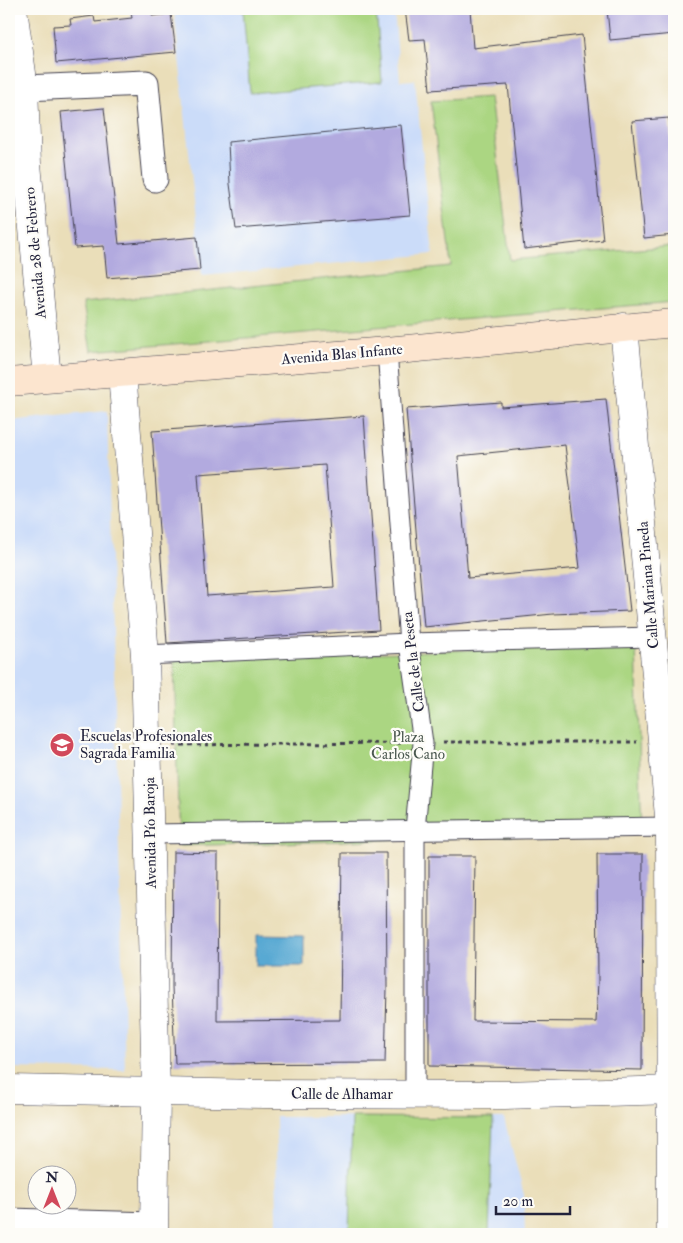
<svg xmlns="http://www.w3.org/2000/svg" width="683" height="1243" font-family="'IM FELL Double Pica',serif">
  <style>
    .built { fill: #cbdcf9 }
    .green { fill: #abd682; stroke: #667c5e }
    .water { fill: #59a9d3; stroke: #3e6687 }
    .building { fill: #b2aadf; fill-rule: evenodd }
    .lines { fill: none; stroke-linecap: round; stroke-linejoin: round }
    .pedestrian-casing { stroke: #403e4e; stroke-width: 21 }
    .minor-casing { stroke: #403e4e; stroke-width: 27 }
    .tertiary-casing { stroke: #403e4e; stroke-width: 29 }
    .secondary-casing { stroke: #403e4e; stroke-width: 29 }
    .path { stroke: #403e4e; stroke-width: 3; stroke-dasharray: 4 4; stroke-linecap: butt }
    .pedestrian { stroke: #fff; stroke-width: 19 }
    .minor { stroke: #fff; stroke-width: 25 }
    .tertiary { stroke: #fff; stroke-width: 28 }
    .secondary { stroke: #fce5cf; stroke-width: 28 }
    .labels { text-anchor: middle; stroke-width: 4.5; stroke-linejoin: round; paint-order: stroke }
    .street-label { font-size: 15px; fill: #22223b; stroke: #fdfcf7 }
    .poi-label { font-size: 15px; fill: #22223b; stroke: #fdfcf7; text-anchor: start }
    .park-label { font-size: 15px; fill: #4b5850; stroke: #fdfcf7 }
  </style>
  <rect width="100%" height="100%" fill="#fdfcf7"/>
  <filter id="ink" filterUnits="userSpaceOnUse"><feTurbulence type="fractalNoise" baseFrequency=".02" numOctaves="2"/><feDisplacementMap in="SourceGraphic" scale="10" xChannelSelector="R" yChannelSelector="G"/><feConvolveMatrix kernelMatrix="1 2 1 2 8 2 1 2 1" color-interpolation-filters="sRGB"/></filter>
  <filter id="wash" filterUnits="userSpaceOnUse"><feTurbulence type="fractalNoise" baseFrequency=".0096" numOctaves="4" result="noise"/><feDisplacementMap in="SourceGraphic" scale="20" xChannelSelector="R" yChannelSelector="G"/><feGaussianBlur stdDeviation="1.12" result="paint"/><feColorMatrix in="noise" values="0 0 0 0 0 0 0 0 0 0 0 0 0 0 0 0 0 1.4 0 .05"/><feComposite in="paint" operator="in"/></filter>
  <g filter="url(#wash)">
    <rect width="100%" height="100%" fill="#eadeb9"/>
    <g class="built">
      <path d="M174,9H394L400,81L415,80L433,254L202,276Z"/>
      <path d="M107,411L125,1070L9,1068V421Z"/>
      <path d="M276,1117L504,1118L524,1195L525,1234H277Z"/>
    </g>
    <g class="green">
      <path d="M243,9H376L382,82L250,93Z"/>
      <path d="M490,97L510,260L674,246V302L91,351L83,303L451,266L431,101Z"/>
      <path d="M636,645L642,832L179,846L174,659Z"/>
      <path d="M352,1117L493,1118L489,1234H349Z"/>
    </g>
    <path class="water" d="M256,935L304,936V966H256Z"/>
    <g id="blocks">
      <g class="building">
        <path d="M405,9H470L473,48L582,35L603,240L524,249L508,85L430,90L425,39L409,40Z"/>
        <path d="M607,9H674V34L610,40Z"/>
        <path d="M151,11L152,16L171,14L176,52L56,63L53,26L71,25L70,19L94,16L95,22L132,18L131,13Z"/>
        <path d="M104,108L119,244L197,237L200,270L107,278L104,246L75,248L61,112Z"/>
        <path d="M669,118L674,170V235L644,238L632,121Z"/>
        <path d="M401,125L410,215L236,229L230,184L228,142Z"/>
        <path d="M606,399L630,611L553,614L424,627L406,409L501,402V407ZM565,445L580,568L468,578L458,456Z"/>
        <path d="M364,416L379,630L167,643L152,431ZM325,465L334,587L207,596L198,474Z"/>
        <path d="M173,852L218,853L217,1021L340,1020L342,853H386L387,988L385,1063L175,1064L172,986Z"/>
        <path d="M597,854H643L642,1070L429,1066V856H475L473,1021L596,1022L598,981Z"/>
      </g>
    </g>
  </g>
  <g filter="url(#ink)">
    <use href="#blocks" fill-opacity="0" stroke="#403e4e" stroke-width="1"/>
    <g class="lines">
      <defs>
        <g id="pedestrian">
          <path d="M387,351L409,643L423,743L415,830V1094"/>
          <path d="M145,655L409,643L653,637"/>
          <path d="M150,834L670,827"/>
        </g>
        <g id="minor">
          <path d="M24,88L146,83L155,179"/>
          <path d="M9,1221L154,1225"/>
        </g>
        <g id="tertiary">
          <path d="M13,9L24,88L27,164L47,378"/>
          <path d="M624,327L670,827L671,1234"/>
          <path d="M122,373L145,655L156,1092L154,1234"/>
          <path d="M9,1089L265,1094L504,1095L674,1090"/>
        </g>
        <path id="secondary" d="M9,382L387,351L674,323"/>
      </defs>
      <use href="#pedestrian" class="pedestrian-casing"/>
      <use href="#minor" class="minor-casing"/>
      <use href="#tertiary" class="tertiary-casing"/>
      <use href="#secondary" class="secondary-casing"/>
      <g class="path">
        <path d="M443,742H637"/>
        <path d="M173,745L402,743"/>
      </g>
      <use href="#pedestrian" class="pedestrian"/>
      <use href="#minor" class="minor"/>
      <use href="#tertiary" class="tertiary"/>
      <use href="#secondary" class="secondary"/>
    </g>
  </g>
  <defs>
    <symbol id="school-disc" viewBox="-11 -11 22 22"><circle r="9.5" fill="#d1495b" stroke="#fdfcf7"/><path d="M0-5L7-2L0 1L-7-2ZM-4 1L0 2.5L4 1V4Q0 6-4 4Z" fill="#fff"/></symbol>
  </defs>
  <g fill-rule="evenodd">
    <use href="#school-disc" x="48" y="731" width="28" height="28"/>
  </g>
  <g class="labels">
    <g class="street-label">
      <text transform="translate(35 253) rotate(-95)" y="5">Avenida 28 de Febrero</text>
      <text transform="translate(342 354) rotate(-5)" y="5">Avenida Blas Infante</text>
      <text transform="translate(648 585) rotate(-95)" y="5">Calle Mariana Pineda</text>
      <text transform="translate(413 662) rotate(-97)" y="5">Calle de la Peseta</text>
      <text transform="translate(150 833) rotate(-91)" y="5">Avenida Pío Baroja</text>
      <text x="342" y="1099">Calle de Alhamar</text>
    </g>
    <g class="poi-label">
      <text x="80" y="741">Escuelas Profesionales<tspan x="80" dy="17">Sagrada Familia</tspan></text>
    </g>
    <g class="park-label">
      <text x="408" y="742">Plaza<tspan x="408" dy="17">Carlos Cano</tspan></text>
    </g>
  </g>
  <rect width="683" height="1243" fill="none" stroke="#fdfcf7" stroke-width="30"/>
  <g transform="translate(52 1190)"><circle r="24" fill="#fdfcf7" stroke="#a5a5ac"/>
  <path d="M0-4L9 19L0 12L-9 19Z" fill="#d1495b"/>
  <text y="-8" font-size="14" font-weight="bold" text-anchor="middle" fill="#22223b">N</text>
  </g>
  <path d="M496 1206v8h74v-8" fill="none" stroke="#22223b" stroke-width="2.5"/>
  <text x="503" y="1206" font-size="15" fill="#22223b" stroke="#fdfcf7" stroke-width="4" paint-order="stroke">20 m</text>
</svg>
